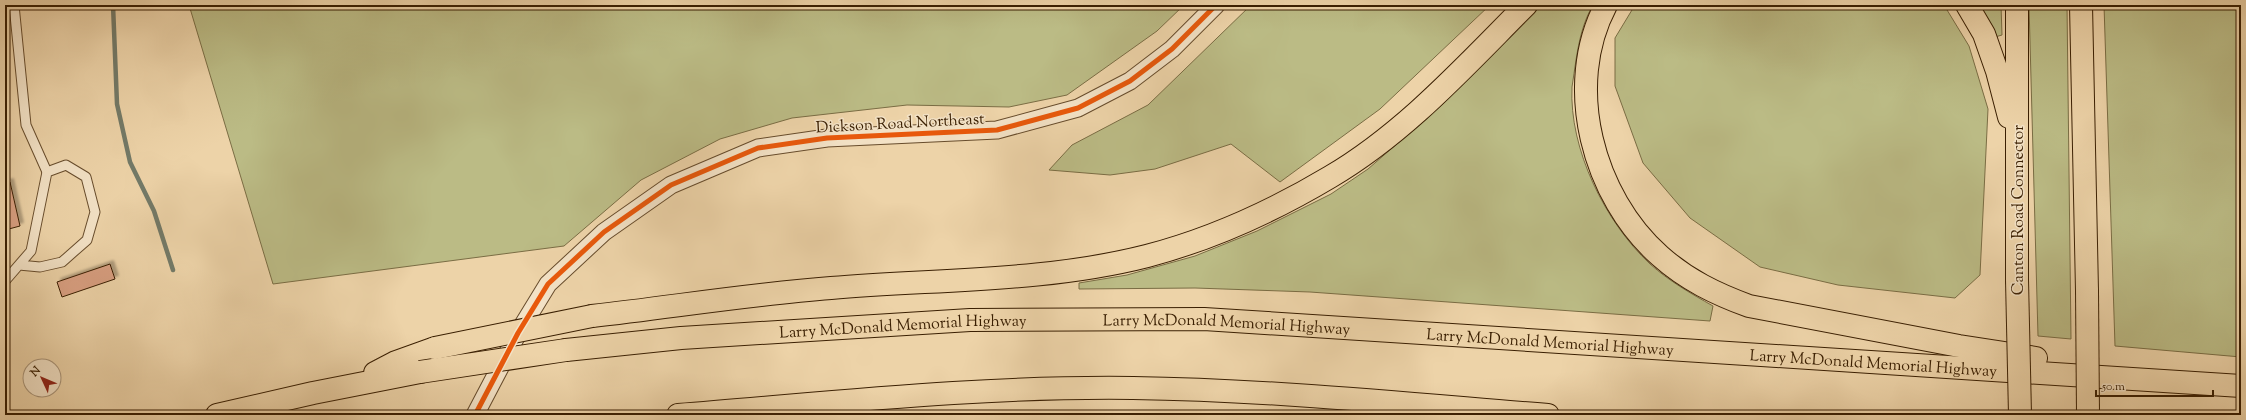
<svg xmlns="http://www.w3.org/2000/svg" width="2246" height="420" font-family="'Sorts Mill Goudy',serif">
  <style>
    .green { fill: #bbbb85; stroke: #7a6d44 }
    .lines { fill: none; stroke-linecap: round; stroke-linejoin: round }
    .stream { stroke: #737a68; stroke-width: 4.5 }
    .building { fill: #d9a082; stroke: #3a1f02; filter: url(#shadow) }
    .lane-casing { stroke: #674c2c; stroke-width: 11 }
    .street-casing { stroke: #674c2c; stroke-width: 19 }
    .highway-casing { stroke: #3a1f02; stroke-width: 24 }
    .lane { stroke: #f3e2c6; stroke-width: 9 }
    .street { stroke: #f3e2c6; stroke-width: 17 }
    .highway { stroke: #edd3a8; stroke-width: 22 }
    .highway-bridge-casing { stroke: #3a1f02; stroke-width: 24; stroke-linecap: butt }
    .highway-bridge { stroke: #edd3a8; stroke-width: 22 }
    .cycleway-casing { stroke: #f3e2c6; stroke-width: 8 }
    .cycleway { stroke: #e8590c; stroke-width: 5 }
    .labels { text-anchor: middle; stroke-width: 3; stroke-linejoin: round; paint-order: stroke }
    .street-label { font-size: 16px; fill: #3a1f02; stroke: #f3e2c6 }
  </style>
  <defs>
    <filter id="shadow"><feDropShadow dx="3.5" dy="-3.5" stdDeviation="1" flood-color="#0004"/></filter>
  </defs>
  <rect width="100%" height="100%" fill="#edd3a8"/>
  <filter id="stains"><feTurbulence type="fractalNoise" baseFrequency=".005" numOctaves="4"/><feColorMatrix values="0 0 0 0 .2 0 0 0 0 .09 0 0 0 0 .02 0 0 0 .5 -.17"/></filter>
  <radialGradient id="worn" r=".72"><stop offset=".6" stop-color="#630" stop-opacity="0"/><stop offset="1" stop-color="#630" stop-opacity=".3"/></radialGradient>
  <g class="green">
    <path d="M189,5H1184L1157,31L1067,95L1009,107L907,105L792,118L720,139L641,180L564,246L273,284Z"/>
    <path d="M1251,5H1490L1380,109L1280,182L1231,144L1155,169L1110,175L1049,170L1072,145L1148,105Z"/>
    <path d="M1542,5H1593C1583,22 1579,41 1576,60C1575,69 1573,78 1572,87C1569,149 1605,222 1650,264C1669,281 1690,293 1713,306L1710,321L1310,292L1195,288L1079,289V283L1127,275L1195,256L1257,231L1331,194L1368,169L1445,102Z"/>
    <path d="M1635,5H1944L1969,46L1988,109L1980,275L1955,298L1838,285L1760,267L1690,218L1643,163L1615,86V38Z"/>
    <path d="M1979,5H2001L2002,35L1995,37Z"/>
    <path d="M2029,5H2067L2071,339L2038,336Z"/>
    <path d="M2104,5H2241V357L2115,346Z"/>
  </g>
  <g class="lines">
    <path class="stream" d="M113,5L117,104L130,162L154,211L173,270"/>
  </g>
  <g class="building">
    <path d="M10,182L20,226L5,230V183Z"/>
    <path d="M110,264L115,279L62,297L57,282Z"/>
  </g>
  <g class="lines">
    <defs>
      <g id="lane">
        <path d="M14,5L26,125L47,172"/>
        <path d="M5,281L31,251L47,172L66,165L86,177L95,212L87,240L62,262L40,267L19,265"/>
      </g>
      <path id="street" d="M475,415L518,333L548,284L604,232L671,185L758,148L827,138L997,130L1078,108L1130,81L1172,49L1216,5"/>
      <g id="highway">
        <path d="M1606,5C1563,86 1593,197 1660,256C1687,280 1716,294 1749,306L1959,346L2036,358"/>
        <path d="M1967,5L1984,34L1997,71L2009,117"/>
        <path d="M2081,5L2087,291"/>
        <path d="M2017,280V5"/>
        <path d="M592,316C672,307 751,294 831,288C936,279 1045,282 1147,256C1212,239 1273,211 1330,177C1405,133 1465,66 1526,5"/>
        <path id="s1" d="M566,350L681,338L970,320L1204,319L2241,386"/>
        <path d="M375,373L396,362L435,348"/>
        <path d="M217,415L313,393L420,372"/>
        <path d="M678,415C830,403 981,386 1133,388C1272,390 1410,404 1548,415"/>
      </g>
    </defs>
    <use href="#lane" class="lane-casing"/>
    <use href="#street" class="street-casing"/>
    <use href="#highway" class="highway-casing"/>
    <use href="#lane" class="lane"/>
    <use href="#street" class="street"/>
    <use href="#highway" class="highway"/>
    <defs>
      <g id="highway-bridge">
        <path d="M2017,280L2020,415"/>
        <path d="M2087,291L2088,415"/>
        <path d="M435,348L592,316"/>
        <path d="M420,372L566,350"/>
      </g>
    </defs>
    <use href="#highway-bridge" class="highway-bridge-casing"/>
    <use href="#highway-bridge" class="highway-bridge"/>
    <defs>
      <path id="cycleway" d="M475,415L518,333L548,284L604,232L671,185L758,148L827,138L997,130L1078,108L1130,81L1172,49L1216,5"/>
    </defs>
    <use href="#cycleway" class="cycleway-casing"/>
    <use href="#cycleway" class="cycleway"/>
  </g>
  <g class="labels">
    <g class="street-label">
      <text transform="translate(900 122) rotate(-3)" y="6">Dickson Road Northeast</text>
      <text transform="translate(2017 210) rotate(-90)" y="6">Canton Road Connector</text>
      <text dy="6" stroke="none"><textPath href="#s1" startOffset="662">Larry McDonald Memorial Highway</textPath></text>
      <text dy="6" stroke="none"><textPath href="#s1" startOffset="338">Larry McDonald Memorial Highway</textPath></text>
      <text dy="6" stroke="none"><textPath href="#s1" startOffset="986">Larry McDonald Memorial Highway</textPath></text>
      <text dy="6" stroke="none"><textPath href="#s1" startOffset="1310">Larry McDonald Memorial Highway</textPath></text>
    </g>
  </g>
  <rect width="2246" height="420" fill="none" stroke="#edd3a8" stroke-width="20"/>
  <rect x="6" y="6" width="2234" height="408" fill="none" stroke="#3a1f02" stroke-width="2"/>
  <rect x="10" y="10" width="2226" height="400" fill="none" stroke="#3a1f02"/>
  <g transform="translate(42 378) rotate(314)"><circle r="19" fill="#f3e2c6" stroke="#a99478"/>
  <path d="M0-3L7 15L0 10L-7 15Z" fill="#8f2418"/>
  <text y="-6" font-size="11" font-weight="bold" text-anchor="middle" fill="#3a1f02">N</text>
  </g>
  <path d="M2096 390v6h117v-6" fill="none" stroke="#3a1f02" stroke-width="2"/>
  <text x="2102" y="390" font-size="12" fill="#3a1f02" stroke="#f3e2c6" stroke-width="3" paint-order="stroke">50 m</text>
  <rect width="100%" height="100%" filter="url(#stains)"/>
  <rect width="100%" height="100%" fill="url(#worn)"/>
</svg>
